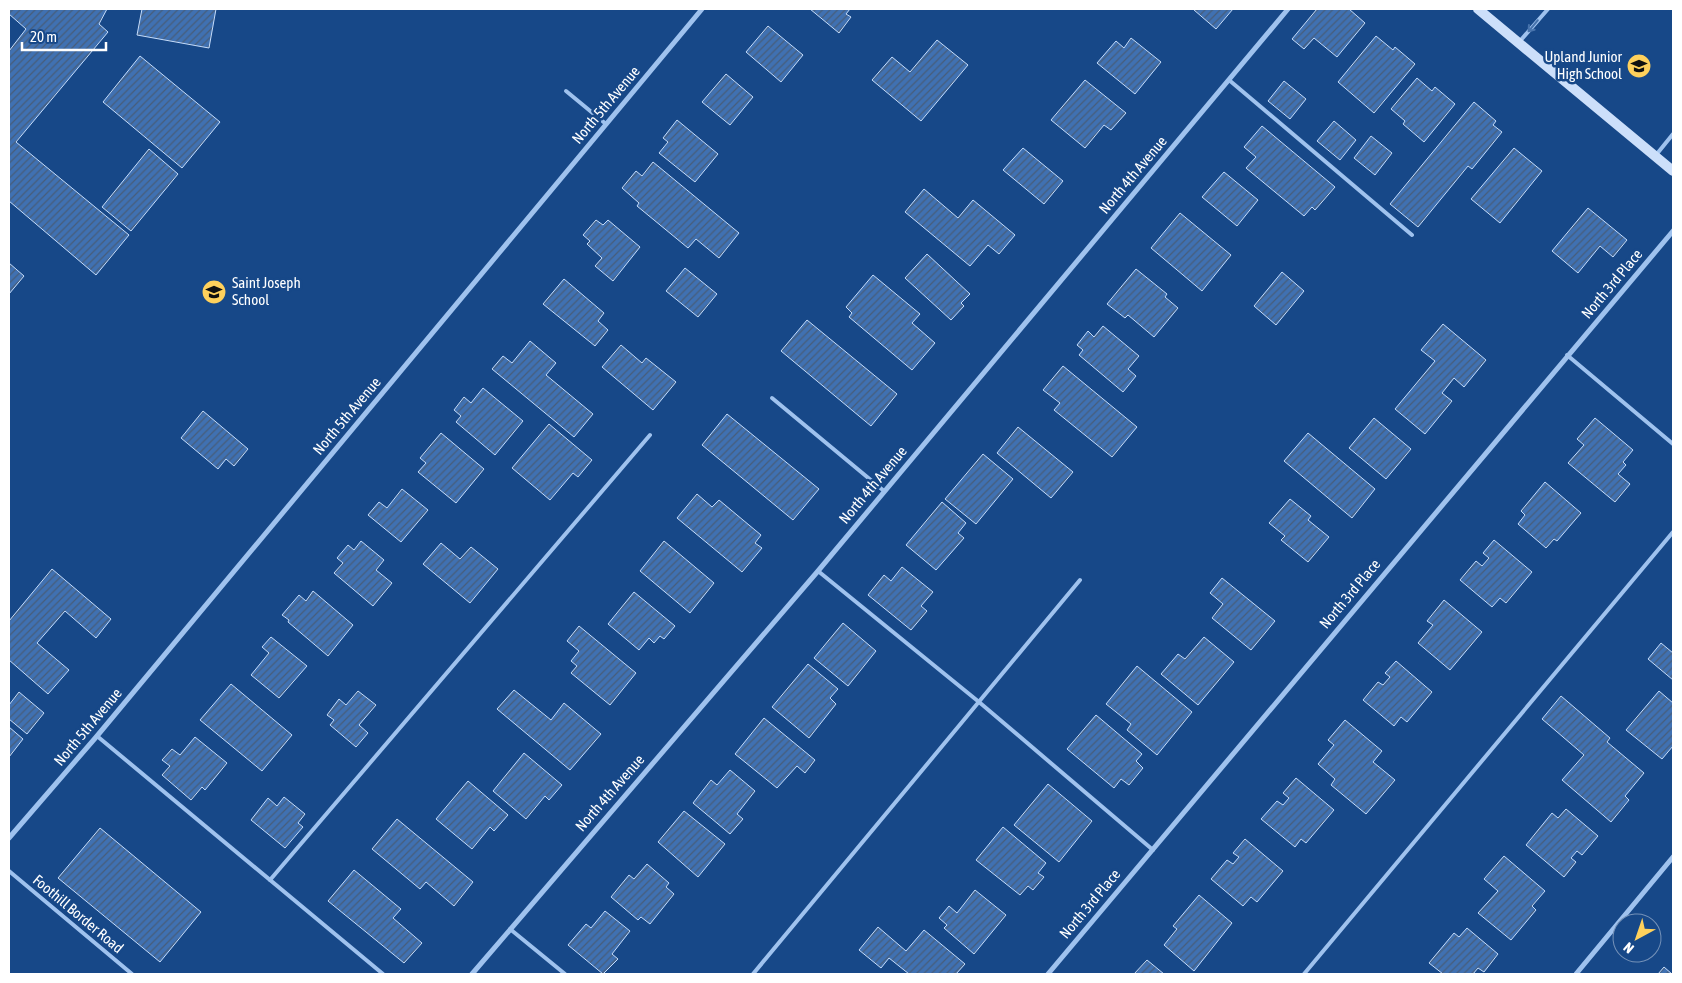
<svg xmlns="http://www.w3.org/2000/svg" width="1682" height="983" font-family="'Asap Condensed',sans-serif">
  <style>
    .building { fill: url(#building-hatch); stroke: #c5dcfa }
    .lines { fill: none; stroke-linecap: round; stroke-linejoin: round }
    .lane { stroke: #9fc2ee; stroke-width: 4 }
    .street { stroke: #9fc2ee; stroke-width: 5 }
    .secondary { stroke: #ccdffa; stroke-width: 10 }
    .oneway { stroke: #4773ac }
    .labels { text-anchor: middle; stroke-width: 5; stroke-linejoin: round; paint-order: stroke }
    .poi-label { font-size: 15px; fill: #fff; stroke: #174888; text-anchor: end }
    .street-label { font-size: 15px; fill: #fff; stroke: #174888 }
  </style>
  <defs>
    <pattern id="building-hatch" width="6" height="6" patternUnits="userSpaceOnUse" patternTransform="scale(1.25)"><rect width="6" height="6" fill="#4071b2"/><path d="M-1 1l2-2M0 6l6-6M5 7l2-2" fill="none" stroke="#475d7a"/></pattern>
  </defs>
  <rect width="100%" height="100%" fill="#174888"/>
  <g class="building">
    <path d="M9,9H107L99,24L108,32L16,142L129,235L96,275L9,201V51L26,29L9,14Z"/>
    <path d="M142,9H216L209,48L137,35Z"/>
    <path d="M810,9H850L846,14L851,17L839,33Z"/>
    <path d="M1195,9H1233L1216,29L1194,10Z"/>
    <path d="M1317,9H1349L1365,23L1337,57L1314,38L1304,49L1292,39Z"/>
    <path d="M768,26L803,55L781,82L746,52Z"/>
    <path d="M1376,36L1393,50L1395,47L1415,64L1374,113L1338,82Z"/>
    <path d="M1131,38L1161,62L1135,94L1097,63L1116,41L1124,48Z"/>
    <path d="M937,40L968,65L921,121L872,80L892,57L910,72Z"/>
    <path d="M140,56L220,122L182,168L103,102Z"/>
    <path d="M726,74L753,97L730,125L702,102Z"/>
    <path d="M1417,78L1432,91L1435,87L1455,104L1424,142L1403,124L1405,121L1391,109Z"/>
    <path d="M1085,80L1126,113L1111,130L1104,125L1085,148L1051,120Z"/>
    <path d="M1284,81L1306,99L1290,119L1268,101Z"/>
    <path d="M1474,102L1496,121L1493,125L1502,132L1472,169L1468,166L1418,227L1390,204Z"/>
    <path d="M677,120L718,154L695,182L659,153L668,142L663,138Z"/>
    <path d="M1334,121L1356,140L1340,160L1317,141Z"/>
    <path d="M1262,126L1335,187L1315,210L1312,207L1304,216L1246,168L1256,157L1244,147Z"/>
    <path d="M1371,136L1392,153L1375,175L1354,158Z"/>
    <path d="M1023,148L1063,181L1044,204L1003,170Z"/>
    <path d="M1514,148L1542,171L1500,223L1471,199Z"/>
    <path d="M149,149L178,174L131,231L102,207Z"/>
    <path d="M653,162L739,233L719,258L696,239L688,248L637,206L639,203L622,188L636,171L642,176Z"/>
    <path d="M1224,172L1258,200L1237,226L1202,197Z"/>
    <path d="M924,189L958,218L973,200L1015,235L999,254L988,245L970,266L905,212Z"/>
    <path d="M1588,208L1627,240L1613,257L1600,246L1578,273L1552,251Z"/>
    <path d="M1180,213L1231,255L1202,291L1151,248Z"/>
    <path d="M596,220L603,225L608,220L640,247L613,281L595,266L602,258L587,244L590,241L583,235Z"/>
    <path d="M927,254L970,294L961,303L964,306L951,320L905,278Z"/>
    <path d="M9,263L24,276L9,294Z"/>
    <path d="M685,268L717,294L698,317L666,291Z"/>
    <path d="M1136,269L1167,294L1165,297L1178,308L1154,337L1128,315L1125,318L1107,304Z"/>
    <path d="M1282,272L1304,291L1276,325L1254,306Z"/>
    <path d="M873,275L920,314L912,323L935,343L912,370L849,317L852,313L846,307Z"/>
    <path d="M564,279L604,313L598,321L608,330L595,346L543,304Z"/>
    <path d="M807,320L897,394L871,426L781,351Z"/>
    <path d="M1443,324L1486,360L1464,387L1454,378L1442,393L1452,401L1425,434L1395,409L1435,361L1421,350Z"/>
    <path d="M1103,326L1139,356L1128,369L1136,376L1123,392L1079,355L1083,350L1077,345L1088,331L1094,337Z"/>
    <path d="M530,341L556,363L546,375L593,414L574,437L492,369L503,356L512,363Z"/>
    <path d="M621,345L642,363L646,358L676,382L653,410L602,367Z"/>
    <path d="M1063,366L1137,427L1112,457L1054,410L1060,403L1043,390Z"/>
    <path d="M483,388L523,421L495,455L456,422L461,416L454,410L464,397L471,403Z"/>
    <path d="M203,411L248,449L234,466L226,459L218,469L181,438Z"/>
    <path d="M727,414L819,489L793,520L702,445Z"/>
    <path d="M1374,418L1411,449L1386,479L1349,448Z"/>
    <path d="M1595,418L1633,450L1623,462L1626,465L1618,474L1630,484L1615,502L1568,463L1584,445L1577,439Z"/>
    <path d="M549,424L592,460L578,477L573,473L550,500L512,468Z"/>
    <path d="M1018,427L1073,472L1051,498L997,453Z"/>
    <path d="M441,433L484,469L456,503L418,472L426,463L420,458Z"/>
    <path d="M1308,433L1375,489L1352,518L1284,461Z"/>
    <path d="M983,454L1013,479L976,524L945,499Z"/>
    <path d="M1545,482L1581,513L1557,541L1554,539L1546,548L1518,524L1525,515L1521,511Z"/>
    <path d="M402,489L428,510L401,542L368,515L379,502L387,508Z"/>
    <path d="M697,494L712,507L719,500L761,535L755,543L762,548L742,572L677,518Z"/>
    <path d="M1290,499L1311,516L1308,520L1329,537L1308,562L1281,540L1285,536L1269,523Z"/>
    <path d="M942,502L966,523L958,533L964,538L936,570L906,545Z"/>
    <path d="M1494,540L1532,572L1506,603L1500,598L1492,607L1460,580L1476,561L1482,566L1489,558L1483,553Z"/>
    <path d="M361,541L384,560L376,570L392,583L373,606L334,573L343,563L337,558L348,545L354,550Z"/>
    <path d="M664,541L714,583L690,613L640,571Z"/>
    <path d="M441,543L460,559L471,547L498,569L470,603L423,564Z"/>
    <path d="M902,567L933,592L921,606L927,611L911,630L868,595L884,575L891,581Z"/>
    <path d="M52,569L111,619L96,638L65,611L37,643L69,670L48,694L9,660V621Z"/>
    <path d="M1222,578L1275,621L1251,650L1212,618L1223,604L1210,593Z"/>
    <path d="M313,591L353,625L328,656L288,622L289,620L282,615L299,595L306,601Z"/>
    <path d="M634,592L675,626L664,639L660,636L654,643L649,638L639,650L608,624Z"/>
    <path d="M1444,600L1482,632L1450,670L1418,643L1433,625L1427,621Z"/>
    <path d="M843,623L876,651L848,686L814,658Z"/>
    <path d="M579,626L636,673L610,705L571,673L577,666L571,661L579,651L567,641Z"/>
    <path d="M271,637L307,666L279,698L251,675L269,653L262,647Z"/>
    <path d="M1204,637L1234,662L1198,705L1161,674L1178,654L1185,659Z"/>
    <path d="M1661,643L1673,653V680L1648,659Z"/>
    <path d="M1396,661L1432,692L1407,722L1401,717L1394,726L1363,700L1378,682L1383,685L1390,677L1385,673Z"/>
    <path d="M808,664L838,689L830,698L836,704L809,738L772,707Z"/>
    <path d="M1137,666L1192,712L1157,755L1127,730L1131,724L1106,704Z"/>
    <path d="M231,684L292,735L262,771L200,720Z"/>
    <path d="M514,690L551,720L564,703L601,734L570,770L497,709Z"/>
    <path d="M358,691L376,705L359,725L368,733L356,747L330,725L334,720L327,715L339,699L346,705Z"/>
    <path d="M1659,691L1673,703V746L1662,759L1626,730Z"/>
    <path d="M19,692L44,713L27,734L9,719V705Z"/>
    <path d="M1561,696L1610,738L1607,742L1644,773L1625,796L1629,800L1611,822L1562,780L1584,755L1542,719Z"/>
    <path d="M1096,715L1142,754L1136,761L1143,768L1129,785L1121,779L1114,788L1067,749Z"/>
    <path d="M764,718L815,760L805,773L797,766L777,788L735,754Z"/>
    <path d="M1345,720L1382,751L1373,762L1395,780L1366,814L1331,785L1335,779L1318,764L1334,745L1328,740Z"/>
    <path d="M9,727L23,739L9,757Z"/>
    <path d="M195,737L227,763L205,790L202,787L191,800L162,775L170,766L162,760L172,749L180,755Z"/>
    <path d="M524,753L562,785L549,800L545,796L526,819L493,791Z"/>
    <path d="M730,770L755,791L737,814L743,819L730,834L693,803L711,780L717,785Z"/>
    <path d="M1296,778L1334,810L1306,843L1301,839L1295,847L1261,819L1277,801L1283,805L1289,798L1283,793Z"/>
    <path d="M468,781L508,815L494,831L490,827L472,849L436,819Z"/>
    <path d="M1048,784L1092,821L1059,862L1014,825Z"/>
    <path d="M284,797L305,814L298,823L303,827L285,848L251,820L268,798L277,806Z"/>
    <path d="M1566,809L1598,836L1582,855L1577,851L1571,858L1576,862L1564,877L1526,845L1552,813L1558,818Z"/>
    <path d="M684,811L725,844L698,877L658,842Z"/>
    <path d="M397,819L473,882L454,906L426,882L420,889L372,849Z"/>
    <path d="M1003,827L1046,863L1038,873L1044,877L1033,890L1028,886L1020,895L976,860Z"/>
    <path d="M100,828L201,912L160,962L58,878Z"/>
    <path d="M1245,839L1283,871L1257,902L1251,897L1243,906L1211,879L1227,860L1233,864L1239,857L1233,853Z"/>
    <path d="M1504,856L1545,891L1532,906L1536,910L1511,940L1478,913L1498,891L1484,879Z"/>
    <path d="M647,864L669,883L666,887L674,894L650,924L641,917L638,920L611,897L629,875L634,879Z"/>
    <path d="M354,870L401,909L393,918L422,943L404,963L328,901Z"/>
    <path d="M975,890L1006,915L974,954L944,928L947,925L939,918L949,906L957,913Z"/>
    <path d="M1199,895L1232,923L1194,971L1164,945L1177,929L1173,926Z"/>
    <path d="M605,911L630,931L612,954L618,959L603,974L568,945L586,924L591,928Z"/>
    <path d="M878,927L906,951L924,930L965,964L956,974H909L889,958L881,968L859,950Z"/>
    <path d="M1467,928L1498,954L1484,972L1478,968L1473,974H1443L1429,963L1454,933L1459,937Z"/>
    <path d="M1147,960L1164,974H1134Z"/>
    <path d="M1664,967L1672,974H1658Z"/>
  </g>
  <g class="lines">
    <g class="lane">
      <path d="M1520,41L1548,9"/>
      <path d="M1229,80L1412,235"/>
      <path d="M566,91L606,124"/>
      <path d="M1656,155L1673,134"/>
      <path d="M1567,355L1673,444"/>
      <path d="M772,398L884,491"/>
      <path d="M818,571L979,702L1153,850"/>
      <path d="M97,736L383,974"/>
      <path d="M9,871L132,974"/>
      <path d="M270,880L650,435"/>
      <path d="M510,929L565,974"/>
      <path d="M753,974L1080,580"/>
      <path d="M1304,974L1673,532"/>
    </g>
    <g class="street">
      <path d="M9,838L97,736L702,9"/>
      <path d="M472,974L818,571L1288,9"/>
      <path d="M1048,974L1673,231"/>
      <path d="M1576,974L1673,857"/>
    </g>
    <path class="secondary" d="M1478,9L1673,171"/>
  </g>
  <defs><path id="oneway-shaft" d="M-6 0H5M1.5-3L5.5 0L1.5 3" fill="none" stroke-width="1.6" stroke-linecap="round" stroke-linejoin="round" transform="scale(1.25)"/></defs>
  <use class="oneway" href="#oneway-shaft" transform="translate(1533 26) rotate(130)"/>
  <defs>
    <symbol id="school-disc" viewBox="-11 -11 22 22"><circle r="9.5" fill="#ffd15c" stroke="#174888"/><path d="M0-5L7-2L0 1L-7-2ZM-4 1L0 2.5L4 1V4Q0 6-4 4Z" fill="#111"/></symbol>
  </defs>
  <g fill-rule="evenodd">
    <use href="#school-disc" x="1625" y="52" width="28" height="28"/>
    <use href="#school-disc" x="200" y="278" width="28" height="28"/>
  </g>
  <g class="labels">
    <g class="poi-label">
      <text x="1622" y="62">Upland Junior<tspan x="1622" dy="17">High School</tspan></text>
      <text x="232" y="288" text-anchor="start">Saint Joseph<tspan x="232" dy="17">School</tspan></text>
    </g>
    <g class="street-label">
      <text transform="translate(606 105) rotate(-50)" y="5">North 5th Avenue</text>
      <text transform="translate(1133 175) rotate(-50)" y="5">North 4th Avenue</text>
      <text transform="translate(1612 284) rotate(-50)" y="5">North 3rd Place</text>
      <text transform="translate(347 416) rotate(-50)" y="5">North 5th Avenue</text>
      <text transform="translate(873 485) rotate(-50)" y="5">North 4th Avenue</text>
      <text transform="translate(1350 594) rotate(-50)" y="5">North 3rd Place</text>
      <text transform="translate(88 727) rotate(-50)" y="5">North 5th Avenue</text>
      <text transform="translate(610 793) rotate(-49)" y="5">North 4th Avenue</text>
      <text transform="translate(1090 904) rotate(-50)" y="5">North 3rd Place</text>
      <text transform="translate(78 914) rotate(40)" y="5">Foothill Border Road</text>
    </g>
  </g>
  <rect width="1682" height="983" fill="none" stroke="#ffffff" stroke-width="20"/>
  <g transform="translate(1637 938) rotate(220)"><circle r="24" fill="#174888" stroke="#7491b8"/>
  <path d="M0-4L9 19L0 12L-9 19Z" fill="#ffd15c"/>
  <text y="-8" font-size="14" font-weight="bold" text-anchor="middle" fill="#ffffff">N</text>
  </g>
  <path d="M22 42v8h84v-8" fill="none" stroke="#ffffff" stroke-width="2.5"/>
  <text x="30" y="42" font-size="15" fill="#ffffff" stroke="#174888" stroke-width="4" paint-order="stroke">20 m</text>
</svg>
